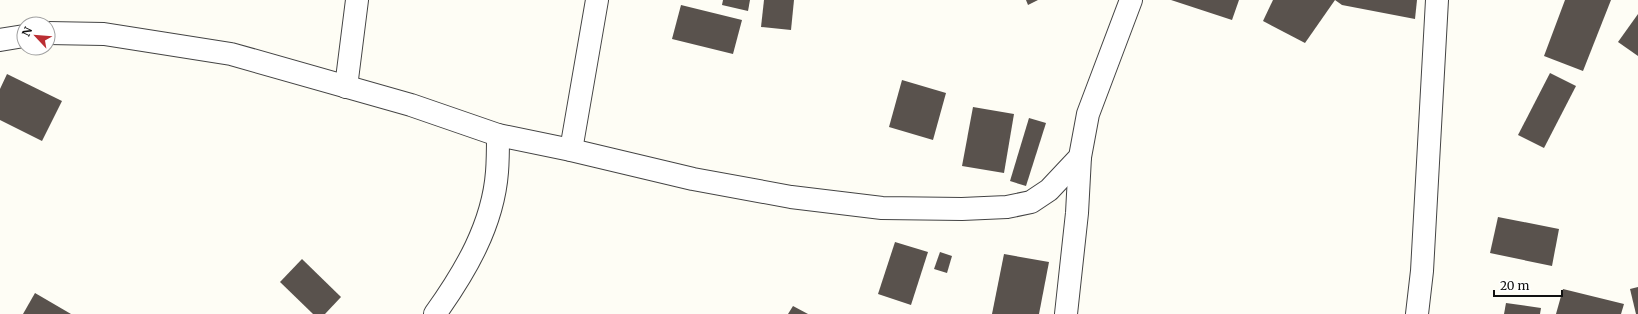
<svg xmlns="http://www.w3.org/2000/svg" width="1638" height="314" font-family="Merriweather,serif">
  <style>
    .building { fill: #59524d }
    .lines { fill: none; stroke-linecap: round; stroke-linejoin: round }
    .minor-casing { stroke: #444; stroke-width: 24 }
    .minor { stroke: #fff; stroke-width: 22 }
  </style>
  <rect width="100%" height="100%" fill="#fefdf5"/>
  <g class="building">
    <path d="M723,0H750L748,11L722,5Z"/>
    <path d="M764,0H794L791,30L761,27Z"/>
    <path d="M1026,0H1038L1028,5Z"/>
    <path d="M1171,0H1239L1232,20Z"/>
    <path d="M1273,0H1335L1305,43L1263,21Z"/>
    <path d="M1335,0H1417L1415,19L1342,5Z"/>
    <path d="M1565,0H1611L1583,71L1544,56Z"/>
    <path d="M681,5L742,20L733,54L672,39Z"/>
    <path d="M1638,14V56L1618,42Z"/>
    <path d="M1550,73L1576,86L1544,148L1518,135Z"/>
    <path d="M7,74L62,101L42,141L0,120V89Z"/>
    <path d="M902,80L946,93L933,140L889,127Z"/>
    <path d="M973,107L1014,114L1004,173L962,166Z"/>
    <path d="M1029,118L1046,123L1026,186L1010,181Z"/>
    <path d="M1498,217L1559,229L1552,266L1490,253Z"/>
    <path d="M895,242L928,252L911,305L878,294Z"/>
    <path d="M940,252L952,256L947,273L934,269Z"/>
    <path d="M1004,254L1049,262L1039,314H992Z"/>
    <path d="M302,259L341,297L325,314H313L280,282Z"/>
    <path d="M1638,287V314H1636L1630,289Z"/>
    <path d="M1563,289L1624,304L1621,314H1556Z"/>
    <path d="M35,293L71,314H23Z"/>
    <path d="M1506,303L1541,308L1540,314H1504Z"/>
    <path d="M793,306L808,314H788Z"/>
  </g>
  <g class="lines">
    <defs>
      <g id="minor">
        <path d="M48,33L104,34L231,54L411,105L498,135L571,150L693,179L791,197L882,208L962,209L1007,207L1031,202L1049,190L1080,157L1088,114L1131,0"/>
        <path d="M0,40L24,36"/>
        <path d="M346,87L357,0"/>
        <path d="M571,150L597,0"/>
        <path d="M435,314C465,272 493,225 497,172C498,160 498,147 498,135"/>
        <path d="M1066,314L1077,213L1080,157"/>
        <path d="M1417,314L1422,271L1437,0"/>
      </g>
    </defs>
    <use href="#minor" class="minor-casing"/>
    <use href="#minor" class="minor"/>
  </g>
  <g transform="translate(36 36) rotate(296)"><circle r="19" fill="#ffffff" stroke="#a0a0a0"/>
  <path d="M0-3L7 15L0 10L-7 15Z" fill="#bb2e33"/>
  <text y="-6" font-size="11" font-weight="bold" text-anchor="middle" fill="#111111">N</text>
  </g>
  <path d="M1494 290v6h68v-6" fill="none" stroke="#111111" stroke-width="2"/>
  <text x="1500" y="290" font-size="12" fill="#111111" stroke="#ffffff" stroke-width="3" paint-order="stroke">20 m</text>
</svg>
